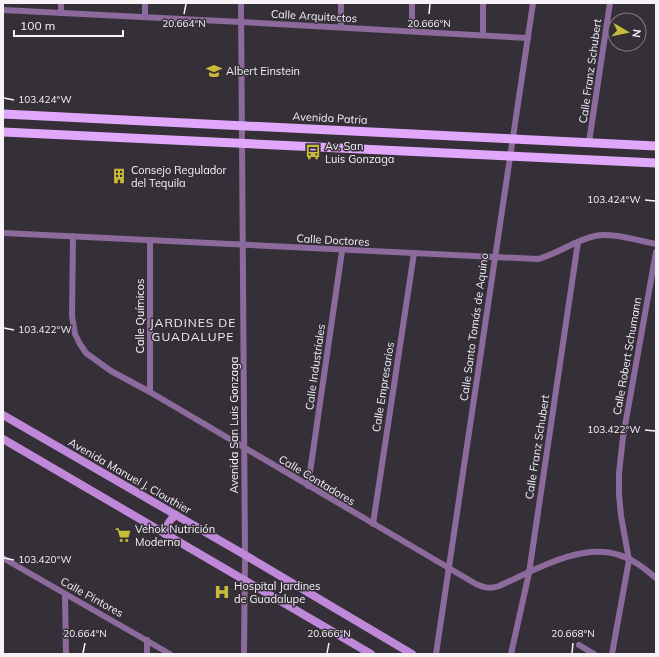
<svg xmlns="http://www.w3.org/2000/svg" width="659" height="657" font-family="Mulish,sans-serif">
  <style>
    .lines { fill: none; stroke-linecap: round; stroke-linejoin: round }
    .street { stroke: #8c6a9c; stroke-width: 6 }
    .secondary { stroke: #bf88d9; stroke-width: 8 }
    .primary { stroke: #e0a7fa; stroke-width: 9 }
    .ticks { fill: none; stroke: #f6f2f8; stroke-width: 1.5 }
    .labels { text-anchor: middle; stroke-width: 3; stroke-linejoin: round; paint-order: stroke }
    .street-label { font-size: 11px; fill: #f6f2f8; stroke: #352f38 }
    .poi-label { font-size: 11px; fill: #f6f2f8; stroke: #352f38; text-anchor: start }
    .neighbourhood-label { font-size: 12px; letter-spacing: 1px; fill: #f6f2f8; stroke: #352f38 }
    .ticks-label { font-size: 10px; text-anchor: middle; fill: #f6f2f8; stroke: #352f38; stroke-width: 3; stroke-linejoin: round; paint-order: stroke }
  </style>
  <rect width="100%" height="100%" fill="#352f38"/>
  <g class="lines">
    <g class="street">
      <path d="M61,3V13"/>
      <path d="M145,3V17"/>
      <path d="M241,3L245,555L244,654"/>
      <path d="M341,3V27"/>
      <path d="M412,3V31"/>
      <path d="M483,3V35"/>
      <path d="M3,10L241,22L528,38"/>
      <path d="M589,142L610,3"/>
      <path d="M3,233L538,259C558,254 575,240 595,236C610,232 640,241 656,244"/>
      <path d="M73,236L72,316L75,334L80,344L86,353L111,371L150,392L476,584C485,588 490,589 499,586C533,571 581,542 619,555C633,559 645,569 656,578"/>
      <path d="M150,241V392"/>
      <path d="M308,486L342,251"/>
      <path d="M373,524L414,253"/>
      <path d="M3,558L170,654"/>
      <path d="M65,595L66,654"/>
      <path d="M147,640V654"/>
      <path d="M579,645L594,654"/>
      <path d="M436,654L533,3"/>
      <path d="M511,654L529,573L578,242"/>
      <path d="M612,654L629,560L621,516L619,494V473L623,437L656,252"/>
    </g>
    <g class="secondary">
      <path d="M3,415L245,555L412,654"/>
      <path d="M3,439L371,654"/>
      <path d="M165,534C166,525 169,520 176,515"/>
    </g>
    <g class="primary">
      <path d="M3,114L656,146"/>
      <path d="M3,132L656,163"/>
    </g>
  </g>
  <path class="ticks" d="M184,14L186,4M429,14L430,4M4,98L14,100M645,200L655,201M4,328L14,330M645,430L655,431M4,558L14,560M83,653L85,643M327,653L329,643M572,653L573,643"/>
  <defs>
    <symbol id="school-bare" viewBox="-9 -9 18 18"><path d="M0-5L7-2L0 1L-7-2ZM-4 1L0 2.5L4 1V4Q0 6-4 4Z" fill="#c9bb3a" stroke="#352f38" stroke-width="2.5" paint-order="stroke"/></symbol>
    <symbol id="bus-bare" viewBox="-9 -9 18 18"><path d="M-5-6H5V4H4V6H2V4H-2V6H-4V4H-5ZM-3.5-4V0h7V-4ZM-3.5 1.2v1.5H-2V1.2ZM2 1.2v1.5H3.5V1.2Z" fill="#c9bb3a" stroke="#352f38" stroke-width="2.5" paint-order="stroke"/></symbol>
    <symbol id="building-bare" viewBox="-9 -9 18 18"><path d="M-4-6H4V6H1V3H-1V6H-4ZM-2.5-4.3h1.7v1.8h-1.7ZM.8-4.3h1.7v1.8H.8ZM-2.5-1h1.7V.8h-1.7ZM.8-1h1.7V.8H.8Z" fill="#c9bb3a" stroke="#352f38" stroke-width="2.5" paint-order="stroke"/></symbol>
    <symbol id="supermarket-bare" viewBox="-9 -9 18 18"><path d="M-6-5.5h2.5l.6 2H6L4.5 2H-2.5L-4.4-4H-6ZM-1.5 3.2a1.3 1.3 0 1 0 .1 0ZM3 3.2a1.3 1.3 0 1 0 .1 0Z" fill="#c9bb3a" stroke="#352f38" stroke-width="2.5" paint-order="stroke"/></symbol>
    <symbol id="hospital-bare" viewBox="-9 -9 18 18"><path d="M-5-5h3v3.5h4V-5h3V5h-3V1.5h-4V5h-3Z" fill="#c9bb3a" stroke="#352f38" stroke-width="2.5" paint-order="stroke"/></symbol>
  </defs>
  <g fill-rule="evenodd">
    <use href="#school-bare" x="203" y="60" width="22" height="22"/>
    <use href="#bus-bare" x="302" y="141" width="22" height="22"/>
    <use href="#building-bare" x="108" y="165" width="22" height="22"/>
    <use href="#supermarket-bare" x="112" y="524" width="22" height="22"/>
    <use href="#hospital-bare" x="211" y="581" width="22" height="22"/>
  </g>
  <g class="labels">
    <g class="street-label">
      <text transform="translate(314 16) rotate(3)" y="4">Calle Arquitectos</text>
      <text transform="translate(590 71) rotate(-82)" y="4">Calle Franz Schubert</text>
      <text transform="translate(330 118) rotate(3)" y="4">Avenida Patria</text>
      <text transform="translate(333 240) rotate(3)" y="4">Calle Doctores</text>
      <text transform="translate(140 316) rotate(-90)" y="4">Calle Químicos</text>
      <text transform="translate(474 327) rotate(-82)" y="4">Calle Santo Tomás de Aquino</text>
      <text transform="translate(627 356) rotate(-80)" y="4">Calle Robert Schumann</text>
      <text transform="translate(315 367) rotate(-82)" y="4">Calle Industriales</text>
      <text transform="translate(383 387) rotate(-81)" y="4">Calle Empresarios</text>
      <text transform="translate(234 425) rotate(-90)" y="4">Avenida San Luis Gonzaga</text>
      <text transform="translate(537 447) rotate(-81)" y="4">Calle Franz Schubert</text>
      <text transform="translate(130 476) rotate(30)" y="4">Avenida Manuel J. Clouthier</text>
      <text transform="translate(317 480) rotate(31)" y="4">Calle Contadores</text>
      <text transform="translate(92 597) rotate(29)" y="4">Calle Pintores</text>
    </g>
    <g class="poi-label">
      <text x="226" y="75">Albert Einstein</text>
      <text x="325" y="150">Av. San<tspan x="325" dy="13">Luis Gonzaga</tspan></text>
      <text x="131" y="174">Consejo Regulador<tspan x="131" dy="13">del Tequila</tspan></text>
      <text x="135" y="533">Vehok Nutrición<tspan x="135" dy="13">Moderna</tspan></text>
      <text x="234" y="590">Hospital Jardines<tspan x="234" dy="13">de Guadalupe</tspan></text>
    </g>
    <g class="neighbourhood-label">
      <text x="193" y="327">JARDINES DE<tspan x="193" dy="14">GUADALUPE</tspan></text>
    </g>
  </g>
  <g class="ticks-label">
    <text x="184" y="27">20.664°N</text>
    <text x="429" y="27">20.666°N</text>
    <text x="45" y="103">103.424°W</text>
    <text x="614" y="203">103.424°W</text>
    <text x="45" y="333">103.422°W</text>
    <text x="614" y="433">103.422°W</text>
    <text x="45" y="563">103.420°W</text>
    <text x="85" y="637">20.664°N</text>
    <text x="329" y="637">20.666°N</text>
    <text x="573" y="637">20.668°N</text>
  </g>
  <rect width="659" height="657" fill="none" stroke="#f6f2f8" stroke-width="8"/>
  <g transform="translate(627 32) rotate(99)"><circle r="19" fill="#352f38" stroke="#827d85"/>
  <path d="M0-3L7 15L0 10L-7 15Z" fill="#c9bb3a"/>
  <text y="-6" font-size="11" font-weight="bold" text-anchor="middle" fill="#f6f2f8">N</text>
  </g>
  <path d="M14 30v6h109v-6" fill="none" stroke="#f6f2f8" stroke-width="2"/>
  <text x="20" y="30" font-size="12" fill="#f6f2f8" stroke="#352f38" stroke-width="3" paint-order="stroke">100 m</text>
</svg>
